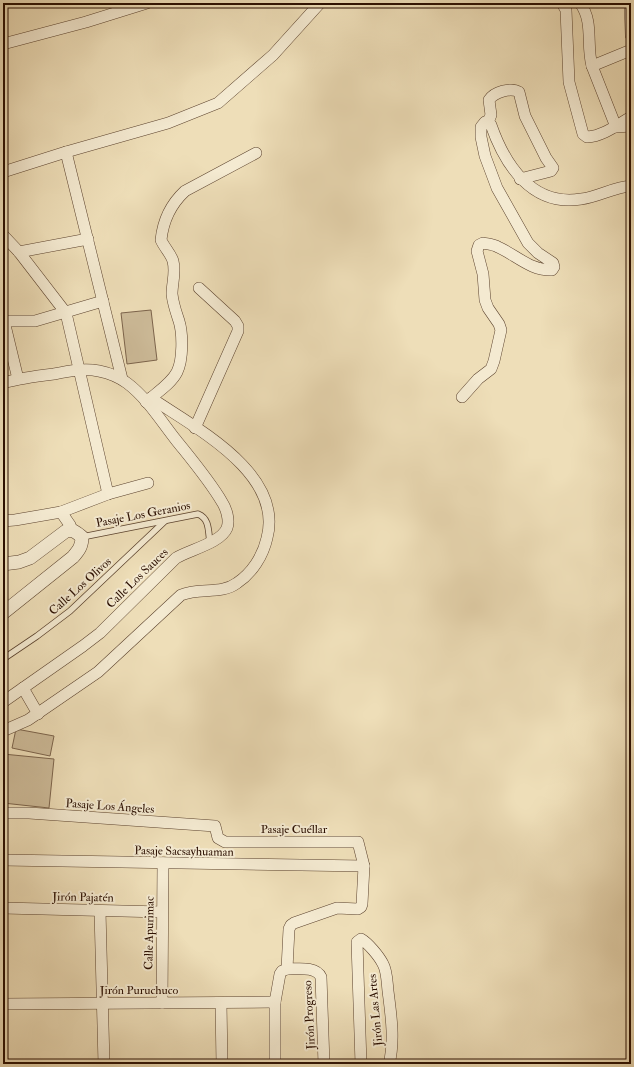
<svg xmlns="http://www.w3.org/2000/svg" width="634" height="1067" font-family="'IM FELL Double Pica',serif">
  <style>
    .green { fill: #cdbb99; stroke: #7c644c }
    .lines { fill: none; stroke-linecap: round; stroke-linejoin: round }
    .service-casing { stroke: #5b422e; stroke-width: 7 }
    .minor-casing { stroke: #5b422e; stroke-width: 12 }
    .tertiary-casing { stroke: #5b422e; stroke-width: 14 }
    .service { stroke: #f4ead1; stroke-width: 5.5 }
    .minor { stroke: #f4ead1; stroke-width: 11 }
    .tertiary { stroke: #f4ead1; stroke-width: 13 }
    .labels { text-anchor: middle; stroke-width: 4; stroke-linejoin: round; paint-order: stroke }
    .street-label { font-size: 12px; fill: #2a0e00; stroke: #f4ead1 }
  </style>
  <rect width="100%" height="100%" fill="#eedeb8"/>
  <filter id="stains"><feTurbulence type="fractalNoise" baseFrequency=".005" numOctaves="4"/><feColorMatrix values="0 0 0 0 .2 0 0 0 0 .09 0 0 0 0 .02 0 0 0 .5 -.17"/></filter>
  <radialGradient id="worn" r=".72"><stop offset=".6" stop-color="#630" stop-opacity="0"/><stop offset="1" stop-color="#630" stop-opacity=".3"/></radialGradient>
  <g class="green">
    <path d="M151,310L157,360L127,364L121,313Z"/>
    <path d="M16,729L54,736L50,756L12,748Z"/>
    <path d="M3,754L54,759L49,808L3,803Z"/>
  </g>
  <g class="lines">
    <defs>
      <g id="service">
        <path d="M82,537L198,514C210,519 208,531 210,543"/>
        <path d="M3,659L37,636L70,611L165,521"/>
      </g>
      <g id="minor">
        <path d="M562,3L566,10L569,82L583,134L587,137C603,136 617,125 631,117"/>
        <path d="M580,3C594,22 586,44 592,66L616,127L631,126"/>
        <path d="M630,3L631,35"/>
        <path d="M3,44L86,22L147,3"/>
        <path d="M592,66L631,50"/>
        <path d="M488,122L491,115L489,100C494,92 511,87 519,92L525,116L546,158L553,168L551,171L520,179"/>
        <path d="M66,152L122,379"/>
        <path d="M3,172L66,152L168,123L218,103L273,55L320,3"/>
        <path d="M3,235L19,252L66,313L108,494"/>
        <path d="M19,252L88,239"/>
        <path d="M3,321H35L103,301"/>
        <path d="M4,321L18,379"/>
        <path d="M3,383C20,378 37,376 54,374C69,371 84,368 99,371C109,373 119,377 127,383C147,398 161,421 176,440C192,460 209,480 222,502C226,508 230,520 227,528C221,543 189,550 176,558L100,633L83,646L3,702"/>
        <path d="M462,397L478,379L491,369L494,361L501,330L499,324L488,308L485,300L483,274L477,251L479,245L483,243C487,244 493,244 498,247C516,255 531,271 552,270L554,267L553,263L538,253L528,243L497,188L485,156L481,137V127L485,122H488L491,125C505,165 532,207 581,199C598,197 614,187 631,186"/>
        <path d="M146,402C156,393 171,384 177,372C183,360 183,334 179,321C176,312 173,304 172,294C172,283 176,273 173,261C171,254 164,247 161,240C163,221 171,204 185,191L256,153"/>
        <path d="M195,428L238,331V326L235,321L199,288"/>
        <path d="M61,512L108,494L148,483"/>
        <path d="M3,521L15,520L61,512L70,525L72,530"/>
        <path d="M23,688L38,714"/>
        <path d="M3,731L28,720L98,672L181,595C200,587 221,595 237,583C252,573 263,556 267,538C284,473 195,428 151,398"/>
        <path d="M3,813H29L215,826L218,838L225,842H358L364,866L362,904L361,907L358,909L337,908L294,923L291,925L289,929L287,969L282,971L280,974L275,1002V1064"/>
        <path d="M3,860L364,866"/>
        <path d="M3,908L162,912"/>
        <path d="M100,911L104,1064"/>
        <path d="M287,969C298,969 316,966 321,977L324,1064"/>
        <path d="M162,1003L163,863"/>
        <path d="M221,1003L222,1064"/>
        <path d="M3,1004L275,1002"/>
        <path d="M361,1064L357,942L361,939C368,943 379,956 383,964C387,971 387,982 388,991C391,1015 395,1040 389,1064"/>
      </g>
      <path id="tertiary" d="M3,564L19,562L30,558L66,531C73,529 76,532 82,537C82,546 79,550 73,557L3,613"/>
    </defs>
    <use href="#service" class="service-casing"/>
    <use href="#minor" class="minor-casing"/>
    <use href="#tertiary" class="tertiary-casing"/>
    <use href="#service" class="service"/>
    <use href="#minor" class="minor"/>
    <use href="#tertiary" class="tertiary"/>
  </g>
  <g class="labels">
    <g class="street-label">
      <text transform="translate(143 514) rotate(-11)" y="4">Pasaje Los Geranios</text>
      <text transform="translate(137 578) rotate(-44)" y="4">Calle Los Sauces</text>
      <text transform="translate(80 586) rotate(-42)" y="4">Calle Los Olivos</text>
      <text transform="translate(110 806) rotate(4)" y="4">Pasaje Los Ángeles</text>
      <text x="294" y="833">Pasaje Cuéllar</text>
      <text transform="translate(184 851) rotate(1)" y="4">Pasaje Sacsayhuaman</text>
      <text transform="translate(83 897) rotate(1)" y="4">Jirón Pajatén</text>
      <text transform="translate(149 933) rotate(-89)" y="4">Calle Apurimac</text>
      <text x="139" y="994">Jirón Puruchuco</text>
      <text transform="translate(375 1010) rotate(-95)" y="4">Jirón Las Artes</text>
      <text transform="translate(309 1015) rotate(-93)" y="4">Jirón Progreso</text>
    </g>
  </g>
  <rect width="634" height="1067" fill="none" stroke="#eedeb8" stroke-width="16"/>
  <rect x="4" y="4" width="626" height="1059" fill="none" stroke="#2a0e00" stroke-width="2"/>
  <rect x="8" y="8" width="618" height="1051" fill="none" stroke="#2a0e00"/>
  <rect width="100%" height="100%" filter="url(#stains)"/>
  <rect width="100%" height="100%" fill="url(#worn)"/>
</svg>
